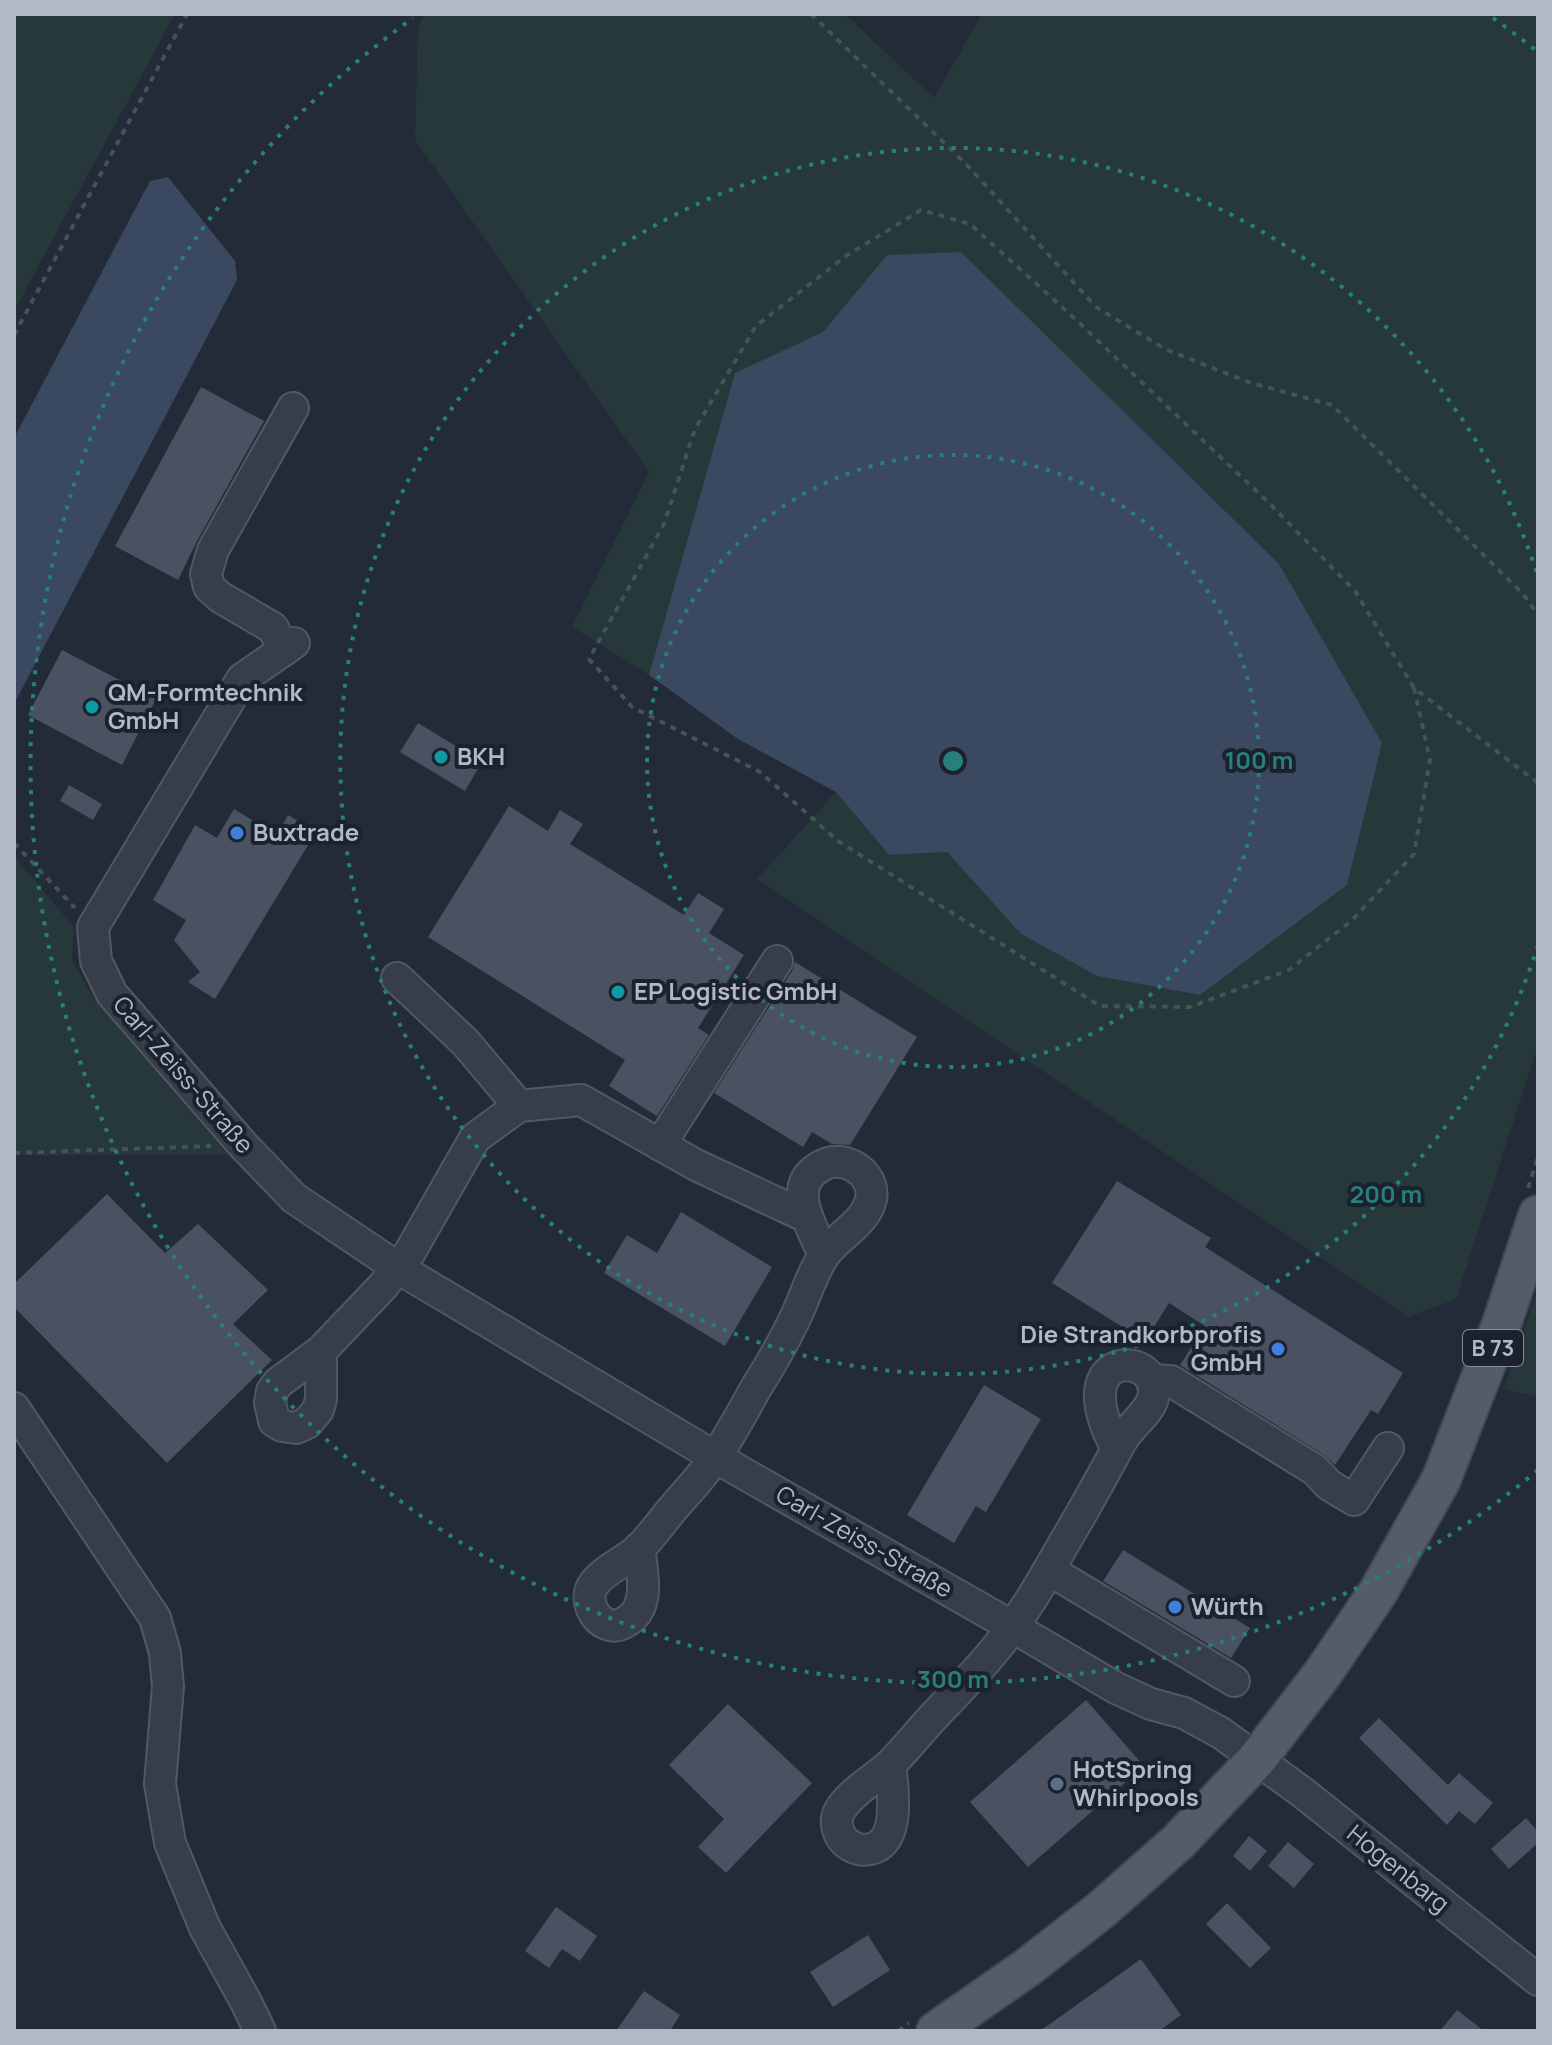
<svg xmlns="http://www.w3.org/2000/svg" width="1552" height="2045" font-family="Manrope,sans-serif">
  <style>
    .green { fill: #26383a }
    .water { fill: #3a4860 }
    .building { fill: #4a5262 }
    .lines { fill: none; stroke-linecap: round; stroke-linejoin: round }
    .minor-casing { stroke: #525863; stroke-width: 34 }
    .major-casing { stroke: #404652; stroke-width: 42 }
    .path { stroke: #435356; stroke-width: 4; stroke-dasharray: 6 6; stroke-linecap: butt }
    .minor { stroke: #373d49; stroke-width: 30 }
    .major { stroke: #555c69; stroke-width: 38 }
    .ring { fill: none; stroke: #27807b; stroke-width: 4; stroke-dasharray: 4 8 }
    .culture-dot { fill: #0f9aa8; stroke: #1c222d; stroke-width: 3 }
    .shop-dot { fill: #3f7fe0; stroke: #1c222d; stroke-width: 3 }
    .service-dot { fill: #5c6f8a; stroke: #1c222d; stroke-width: 3 }
    .labels { text-anchor: middle; stroke-width: 8; stroke-linejoin: round; paint-order: stroke }
    .shield { fill: #1c222d; stroke: #858b97; stroke-width: 2 }
    .shield-label { font-size: 22px; font-weight: bold; fill: #b2b8c5 }
    .poi-label { font-size: 24px; font-weight: bold; fill: #b2b8c5; stroke: #1c222d; text-anchor: start }
    .street-label { font-size: 24px; fill: #b2b8c5; stroke: #1c222d }
    .centre { fill: #27807b; stroke: #1c222d; stroke-width: 4 }
    .ring-label { font-size: 24px; text-anchor: middle; font-weight: bold; fill: #27807b; stroke: #1c222d; stroke-width: 8; stroke-linejoin: round; paint-order: stroke }
  </style>
  <rect width="100%" height="100%" fill="#232b38"/>
  <g class="green">
    <path d="M14,14H175L14,311Z"/>
    <path d="M425,14H845L934,98L982,14H1538V1046L1456,1299L1409,1317L757,879L836,792L889,855L947,852L1021,934L1097,976L1200,995L887,255L823,332L735,374L649,675L572,627L649,472L415,140L418,26Z"/>
    <path d="M14,856L74,927L72,960L94,999L228,1155H14Z"/>
    <path d="M1538,1288V1397L1504,1389Z"/>
  </g>
  <g class="water">
    <path d="M168,177L235,261L237,280L14,704V438L150,181Z"/>
    <path d="M961,252L1279,564L1382,743L1347,885L1200,995L1097,976L1021,934L947,852L889,855L836,792L738,739L649,675L735,373L823,332L887,255Z"/>
  </g>
  <g class="building">
    <path d="M201,387L264,421L197,541L178,580L115,546Z"/>
    <path d="M62,650L156,699L122,765L28,715Z"/>
    <path d="M418,723L482,762L465,791L400,752Z"/>
    <path d="M69,785L102,804L93,820L60,801Z"/>
    <path d="M509,806L548,831L560,810L583,824L570,844L684,915L698,893L724,909L709,933L744,955L698,1028L709,1035L657,1116L609,1086L625,1060L428,937Z"/>
    <path d="M234,809L277,835L288,815L316,832L215,999L188,982L200,972L174,940L186,920L153,900L195,825L217,838Z"/>
    <path d="M795,962L917,1037L850,1145L832,1144L812,1132L803,1147L714,1093L792,971Z"/>
    <path d="M1117,1181L1211,1238L1205,1247L1403,1373L1378,1414L1371,1410L1335,1465L1324,1455L1180,1365L1205,1326L1169,1303L1145,1341L1052,1283Z"/>
    <path d="M107,1194L165,1253L198,1224L268,1290L233,1324L272,1360L167,1463L14,1307V1284Z"/>
    <path d="M681,1212L772,1267L725,1346L604,1273L627,1235L657,1253Z"/>
    <path d="M984,1385L1041,1419L986,1512L976,1506L954,1543L907,1515Z"/>
    <path d="M1123,1550L1250,1628L1231,1658L1103,1581Z"/>
    <path d="M1086,1700L1144,1766L1028,1867L970,1802Z"/>
    <path d="M728,1704L812,1783L726,1873L698,1847L724,1819L669,1765Z"/>
    <path d="M1379,1718L1448,1785L1459,1773L1493,1803L1475,1824L1459,1811L1447,1825L1359,1738Z"/>
    <path d="M1526,1818L1538,1832V1843L1509,1869L1491,1849Z"/>
    <path d="M1249,1836L1267,1851L1250,1871L1233,1856Z"/>
    <path d="M1288,1842L1314,1864L1294,1888L1268,1866Z"/>
    <path d="M1227,1903L1271,1948L1250,1968L1206,1924Z"/>
    <path d="M556,1907L597,1936L580,1961L562,1949L549,1968L525,1951Z"/>
    <path d="M868,1935L890,1970L833,2007L810,1972Z"/>
    <path d="M1141,1959L1181,2015L1159,2031H1040Z"/>
    <path d="M644,1991L680,2015L670,2031H616Z"/>
    <path d="M1457,2010L1484,2031H1440Z"/>
  </g>
  <g class="lines">
    <defs>
      <g id="minor">
        <path d="M294,643L242,679L93,927L96,961L112,994L243,1145L294,1198L398,1268L715,1457L1013,1627L1116,1688L1151,1704L1184,1713L1221,1733L1302,1792L1538,1980"/>
        <path d="M284,650L273,628L220,597L209,587L206,574L213,550L293,408"/>
        <path d="M397,978L465,1042L519,1106"/>
        <path d="M660,1145L777,961"/>
        <path d="M321,1351V1399L318,1410L307,1423L296,1428L282,1426L274,1421L270,1403L272,1391L278,1383L321,1351L383,1286L410,1252L475,1138L519,1106L581,1100L696,1165L807,1217"/>
        <path d="M1152,1380L1171,1381L1315,1470L1329,1485L1354,1500L1388,1448"/>
        <path d="M14,1408L155,1618L165,1653L168,1687L160,1784L170,1843L205,1928L246,2002L260,2031"/>
        <path d="M639,1548C642,1571 651,1607 627,1621C622,1624 617,1627 610,1625C594,1621 585,1601 592,1587C600,1572 626,1561 639,1549C650,1538 660,1524 670,1512C685,1494 703,1476 716,1456C731,1434 743,1411 756,1388C771,1364 785,1340 797,1314C805,1297 814,1268 825,1254C839,1235 866,1223 871,1199C874,1182 862,1168 846,1163C835,1160 827,1162 818,1168C786,1188 813,1229 824,1255"/>
        <path d="M1049,1570L1234,1681"/>
        <path d="M890,1765C893,1788 900,1838 874,1848C866,1851 858,1850 851,1846C838,1839 833,1822 840,1810C852,1791 875,1779 890,1765C906,1749 920,1731 935,1715C955,1694 975,1674 993,1652C1021,1619 1042,1582 1063,1545C1082,1513 1100,1481 1117,1449C1120,1443 1123,1438 1127,1433C1136,1421 1149,1412 1153,1398C1165,1351 1060,1344 1117,1449"/>
      </g>
      <path id="major" d="M936,2031L1028,1967L1101,1910L1178,1842L1257,1759L1323,1673L1378,1592L1441,1480L1502,1323L1538,1215"/>
    </defs>
    <use href="#minor" class="minor-casing"/>
    <use href="#major" class="major-casing"/>
    <g class="path">
      <path d="M811,14L968,166L1096,307L1165,349L1248,382L1332,405L1523,594L1538,615"/>
      <path d="M14,335L187,14"/>
      <path d="M1414,688L1430,760L1414,854L1351,921L1289,970L1190,1007L1100,1006L838,841L760,772L632,707L589,659L664,524L695,429L756,326L846,256L921,210L970,224L1073,317L1270,504L1355,591L1414,688L1538,783"/>
      <path d="M14,843L75,908"/>
      <path d="M14,1153L211,1146"/>
      <path d="M1528,1188L1538,1157"/>
      <path d="M898,2031L909,2023"/>
    </g>
    <use href="#minor" class="minor"/>
    <use href="#major" class="major"/>
  </g>
  <g class="ring">
    <circle cx="953" cy="761" r="306"/>
    <path d="M1538 945A613 613 0 1 1 1538 577"/>
    <path d="M1538 1470A919 919 0 1 1 413 18M1493 18A919 919 0 0 1 1538 52"/>
  </g>
  <g class="culture-dot">
    <circle cx="92" cy="707" r="8"/>
    <circle cx="441" cy="757" r="8"/>
    <circle cx="618" cy="992" r="8"/>
  </g>
  <g class="shop-dot">
    <circle cx="237" cy="833" r="8"/>
    <circle cx="1278" cy="1349" r="8"/>
    <circle cx="1175" cy="1607" r="8"/>
  </g>
  <circle class="service-dot" cx="1057" cy="1784" r="8"/>
  <g class="labels">
    <rect class="shield" x="1463" y="1330" width="60" height="36" rx="6"/>
    <g class="shield-label">
      <text x="1493" y="1356">B 73</text>
    </g>
    <g class="poi-label">
      <text x="108" y="701">QM-Formtechnik<tspan x="108" dy="28">GmbH</tspan></text>
      <text x="457" y="765">BKH</text>
      <text x="253" y="841">Buxtrade</text>
      <text x="634" y="1000">EP Logistic GmbH</text>
      <text x="1262" y="1343" text-anchor="end">Die Strandkorbprofis<tspan x="1262" dy="28">GmbH</tspan></text>
      <text x="1191" y="1615">Würth</text>
      <text x="1073" y="1778">HotSpring<tspan x="1073" dy="28">Whirlpools</tspan></text>
    </g>
    <g class="street-label">
      <text transform="translate(183 1075) rotate(49)" y="8">Carl-Zeiss-Straße</text>
      <text transform="translate(864 1542) rotate(30)" y="8">Carl-Zeiss-Straße</text>
      <text transform="translate(1398 1869) rotate(39)" y="8">Hogenbarg</text>
    </g>
  </g>
  <circle cx="953" cy="761" r="12" class="centre"/>
  <g class="ring-label">
    <text x="1259" y="769">100 m</text>
    <text x="1386" y="1203">200 m</text>
    <text x="953" y="1688">300 m</text>
  </g>
  <rect width="1552" height="2045" fill="none" stroke="#b2b8c5" stroke-width="32"/>
</svg>
